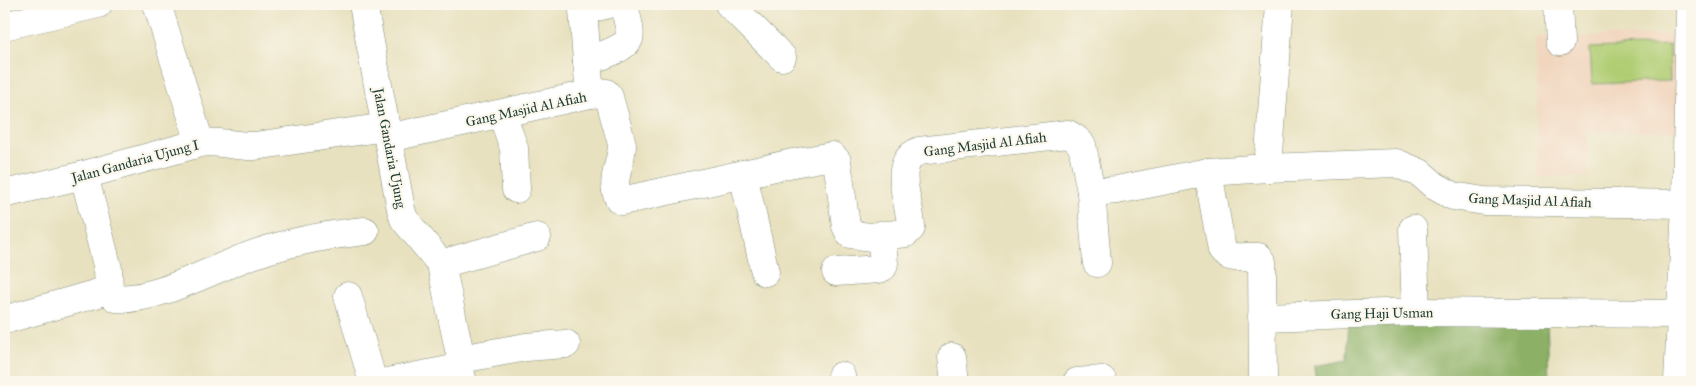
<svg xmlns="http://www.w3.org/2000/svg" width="1696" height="386" font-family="'IM FELL Great Primer',serif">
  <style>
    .built { fill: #f1d5bd }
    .green { fill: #b0cd73; stroke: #688554 }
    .forest { fill: #8cb065; stroke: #56764c }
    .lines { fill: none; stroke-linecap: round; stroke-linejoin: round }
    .minor-casing { stroke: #848f7a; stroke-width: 29 }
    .minor { stroke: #fff; stroke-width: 28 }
    .labels { text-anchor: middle; stroke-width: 4.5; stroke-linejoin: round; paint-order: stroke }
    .street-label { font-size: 14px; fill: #1f3d34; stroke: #fbf7ec }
  </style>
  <rect width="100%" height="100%" fill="#fbf7ec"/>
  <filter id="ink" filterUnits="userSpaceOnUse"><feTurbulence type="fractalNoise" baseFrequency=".02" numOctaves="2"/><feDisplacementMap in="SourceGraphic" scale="10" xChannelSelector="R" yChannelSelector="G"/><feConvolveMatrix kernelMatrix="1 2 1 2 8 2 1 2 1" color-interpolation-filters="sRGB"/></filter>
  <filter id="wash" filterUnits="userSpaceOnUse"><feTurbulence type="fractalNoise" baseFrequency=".0096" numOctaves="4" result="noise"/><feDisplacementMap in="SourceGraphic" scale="20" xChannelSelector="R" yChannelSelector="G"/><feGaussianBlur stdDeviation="1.12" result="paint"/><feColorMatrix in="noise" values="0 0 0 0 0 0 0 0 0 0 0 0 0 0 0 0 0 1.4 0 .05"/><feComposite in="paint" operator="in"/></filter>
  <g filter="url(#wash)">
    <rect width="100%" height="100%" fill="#e8e1bf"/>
    <path class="built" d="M1679,35L1680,131L1588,132V176L1538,177L1536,37Z"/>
    <path class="green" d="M1669,45L1670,81L1592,84L1590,48Z"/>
    <path class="forest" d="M1349,315H1547L1549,382H1316L1315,366L1347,360Z"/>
  </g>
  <g filter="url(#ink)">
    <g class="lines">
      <defs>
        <g id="minor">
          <path d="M157,4L200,143"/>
          <path d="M363,4L401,209L404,219L441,264L461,359L459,368L463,382"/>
          <path d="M729,4L782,57"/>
          <path d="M1558,4L1560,42"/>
          <path d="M4,26L98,4"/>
          <path d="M587,61L583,10L605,5"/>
          <path d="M590,94L587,61C597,57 625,49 629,39C632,32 625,12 624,4"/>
          <path d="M502,114L514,148L516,189"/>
          <path d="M388,138L590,94L606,93L609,97L622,144C622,164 609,180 619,199L622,201L793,163L832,156L837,161L846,226L850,234L870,237L906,233L911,228C912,205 889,164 919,151L1068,134L1076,139L1082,145L1091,192L1097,263"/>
          <path d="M1268,168L1280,4"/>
          <path d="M1208,172L1222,250C1230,262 1247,255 1259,257L1262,261L1263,382"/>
          <path d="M743,174L765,272"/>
          <path d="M84,175L108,269L109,290L116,298C151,303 215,268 249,256C287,242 326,235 365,231"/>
          <path d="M1091,192L1117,190L1208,172L1268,168L1396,163L1420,173L1435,186L1453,196L1484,201L1686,204"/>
          <path d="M4,194L84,175L200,143C219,140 236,147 255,146L386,127"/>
          <path d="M1413,229L1416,312"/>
          <path d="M441,264L537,237"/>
          <path d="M836,272L879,269L883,267L884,263L881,235"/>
          <path d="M348,296L373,382"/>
          <path d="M1262,317L1416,312L1681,314"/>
          <path d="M4,320L109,290"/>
          <path d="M952,357L955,382"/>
          <path d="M461,359L526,347L566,344"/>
          <path d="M841,376L842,382"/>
          <path d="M387,382L459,368"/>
          <path d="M1077,382L1102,380"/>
          <path d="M1678,382L1686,204L1690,4"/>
        </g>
      </defs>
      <use href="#minor" class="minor-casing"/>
      <use href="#minor" class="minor"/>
    </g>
  </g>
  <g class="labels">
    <g class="street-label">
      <text transform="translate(526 109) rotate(-12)" y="5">Gang Masjid Al Afiah</text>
      <text transform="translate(985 144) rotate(-7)" y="5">Gang Masjid Al Afiah</text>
      <text transform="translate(390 148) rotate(79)" y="5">Jalan Gandaria Ujung</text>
      <text transform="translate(135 161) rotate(-15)" y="5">Jalan Gandaria Ujung I</text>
      <text transform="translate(1530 200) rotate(2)" y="5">Gang Masjid Al Afiah</text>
      <text transform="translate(1382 313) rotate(-1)" y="5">Gang Haji Usman</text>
    </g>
  </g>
  <rect width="1696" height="386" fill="none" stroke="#fbf7ec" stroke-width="20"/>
</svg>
